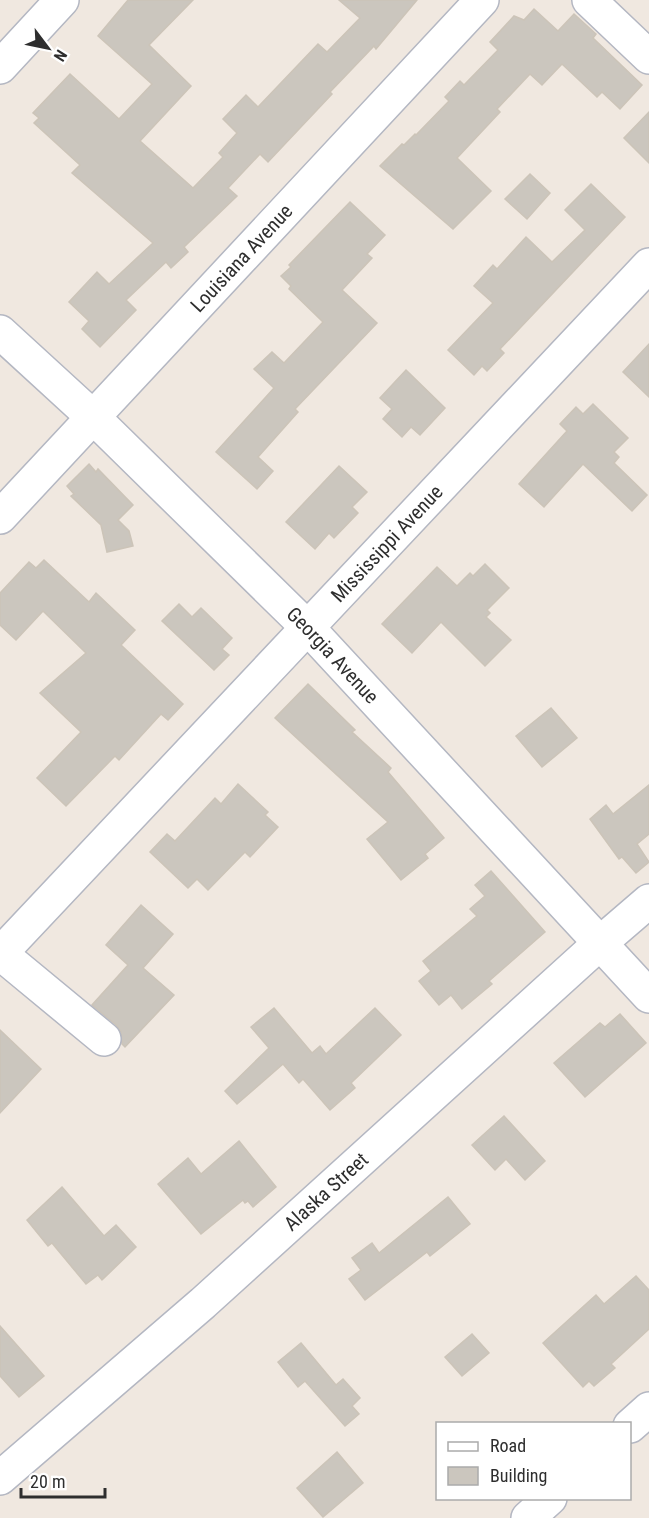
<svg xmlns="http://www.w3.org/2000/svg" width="649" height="1518" font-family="'Roboto Condensed',sans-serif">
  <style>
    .building { fill: #cbc6be; stroke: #ccc4b8; stroke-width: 1.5 }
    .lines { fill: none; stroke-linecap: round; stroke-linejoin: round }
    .minor-casing { stroke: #b4b7c2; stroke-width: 36 }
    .minor { stroke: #fff; stroke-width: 33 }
    .labels { text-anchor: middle; stroke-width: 4.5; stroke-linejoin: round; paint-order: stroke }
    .street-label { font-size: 20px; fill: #2e2e2e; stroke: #fff }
  </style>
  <rect width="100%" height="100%" fill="#f0e8e0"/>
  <g class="building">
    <path d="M128,0H193L149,45L191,86L140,141L193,188L223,157L219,153L237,133L223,119L246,95L258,107L318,44L327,52L360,18L339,0H417L376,49L374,46L330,92L332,94L268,162L260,154L228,188L237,196L184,247L188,252L171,268L166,262L126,300L136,310L100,347L82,329L89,321L69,302L97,272L109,284L153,243L72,173L80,165L34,123L39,118L33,113L70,74L119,119L152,84L98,36Z"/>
    <path d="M534,9L558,31L574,14L596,34L593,38L642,85L620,109L602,92L597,97L562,64L542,85L530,74L497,109L500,112L457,158L491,191L453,229L380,166L402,144L404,145L415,134L416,135L449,101L445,97L460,81L464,85L498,50L490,42L514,16L524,20Z"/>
    <path d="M649,112V163L624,138Z"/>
    <path d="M530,174L550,193L527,219L505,199Z"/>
    <path d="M591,184L625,217L500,349L504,353L487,371L482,366L474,375L448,350L493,303L474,286L493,265L497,269L526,237L552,262L585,230L565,210Z"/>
    <path d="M350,202L385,235L367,254L372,258L342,290L377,323L295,409L298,412L258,457L273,471L257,489L216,452L274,388L254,369L272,352L284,363L323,322L289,289L291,286L281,276L291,267L289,265Z"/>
    <path d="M649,344V397L623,372Z"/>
    <path d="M406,370L445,408L420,435L411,427L402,437L383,419L392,409L380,398Z"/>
    <path d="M593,404L628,438L614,452L619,457L614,463L647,495L632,511L583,464L544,507L519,484L567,431L560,424L576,407L583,414Z"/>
    <path d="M89,464L96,472L98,469L133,505L118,520L129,531L133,546L107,552L101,525L71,496L74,494L67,486Z"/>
    <path d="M339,466L367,492L352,507L358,513L334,538L329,533L315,549L286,522Z"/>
    <path d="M44,560L89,602L96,593L135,630L121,645L183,704L168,720L161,714L119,760L115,756L66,806L37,778L81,732L40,693L86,653L43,611L16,640L0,625V593L29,562L36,568Z"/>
    <path d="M485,564L509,588L487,610L490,613L486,617L511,640L485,666L441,622L412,653L382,624L437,567L457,586L470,573L473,576Z"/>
    <path d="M179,604L192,617L201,608L232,638L222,649L229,655L214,670L162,621Z"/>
    <path d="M308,684L355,730L352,732L391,768L388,772L444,838L425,854L428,858L401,880L367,839L388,822L275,718Z"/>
    <path d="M551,708L577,738L542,767L516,736Z"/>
    <path d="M238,784L268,812L265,815L278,827L250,857L245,852L208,890L197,879L188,888L150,852L167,834L175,841L215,798L221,804Z"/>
    <path d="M649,785V834L637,844L649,862L636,873L622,857L619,859L590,819L606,805L613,814Z"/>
    <path d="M491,871L545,932L489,981L492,984L462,1009L451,995L439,1005L419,981L431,971L423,961L477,916L470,909L485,896L475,885Z"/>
    <path d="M141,905L173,934L143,968L174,995L125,1047L122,1044L121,1032L116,1025L92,1005L128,965L106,945Z"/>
    <path d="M274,1008L312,1053L320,1046L326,1054L375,1008L401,1035L351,1083L355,1088L330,1110L303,1079L299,1083L283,1064L237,1104L225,1091L269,1048L251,1027Z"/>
    <path d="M620,1014L646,1043L585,1097L554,1063L600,1023L605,1027Z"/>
    <path d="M0,1030L41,1069L0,1113Z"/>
    <path d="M504,1116L545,1161L525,1180L506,1159L495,1170L472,1145Z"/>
    <path d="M239,1141L276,1187L253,1207L248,1201L245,1203L243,1200L201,1234L158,1184L188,1158L201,1174Z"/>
    <path d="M62,1187L104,1236L116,1225L136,1247L102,1280L98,1275L86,1284L52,1243L48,1246L27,1220Z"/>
    <path d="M448,1197L470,1224L430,1256L427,1252L365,1300L349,1279L361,1270L352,1258L372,1243L379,1253Z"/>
    <path d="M636,1276L649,1290V1329L611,1364L615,1368L594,1386L589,1381L583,1387L543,1343L596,1295L604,1304Z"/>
    <path d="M0,1326L44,1376L19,1397L0,1376Z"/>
    <path d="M472,1334L489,1353L462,1376L445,1357Z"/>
    <path d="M301,1343L336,1385L343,1379L360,1398L352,1406L359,1414L345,1426L305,1381L298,1387L278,1362Z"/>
    <path d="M337,1452L363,1483L323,1517L297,1488Z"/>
  </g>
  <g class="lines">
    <defs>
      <g id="minor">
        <path d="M589,0L649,57"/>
        <path d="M0,67L62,0"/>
        <path id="s1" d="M0,332L95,419L308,628L649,996"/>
        <path id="s2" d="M0,517L482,0"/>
        <path d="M0,953L104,1039"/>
        <path id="s3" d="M0,954L649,265"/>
        <path d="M630,1426L649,1409"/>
        <path id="s4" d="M0,1478L203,1303L599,944L649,901"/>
        <path d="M528,1518L550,1498"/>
      </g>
    </defs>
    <use href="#minor" class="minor-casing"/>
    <use href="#minor" class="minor"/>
  </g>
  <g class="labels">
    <g class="street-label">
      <text dy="7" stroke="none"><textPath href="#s2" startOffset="354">Louisiana Avenue</textPath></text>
      <text dy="7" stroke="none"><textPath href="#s3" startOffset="564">Mississippi Avenue</textPath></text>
      <text dy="7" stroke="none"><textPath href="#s1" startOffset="464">Georgia Avenue</textPath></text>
      <text dy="7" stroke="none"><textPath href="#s4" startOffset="434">Alaska Street</textPath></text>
    </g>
  </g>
  <rect x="436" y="1422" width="195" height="78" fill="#ffffff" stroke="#ababab" stroke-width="1.5"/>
  <rect x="448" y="1442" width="30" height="9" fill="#ffffff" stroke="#ababab" stroke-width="1.5"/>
  <text x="490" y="1452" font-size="18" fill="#2e2e2e">Road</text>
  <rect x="448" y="1467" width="30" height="18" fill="#cbc6be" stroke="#ababab" stroke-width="1.5"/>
  <text x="490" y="1482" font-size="18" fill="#2e2e2e">Building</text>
  <g transform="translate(48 48) rotate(122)" stroke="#ffffff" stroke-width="4.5" paint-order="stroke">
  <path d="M0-4.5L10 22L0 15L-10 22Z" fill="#2e2e2e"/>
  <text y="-9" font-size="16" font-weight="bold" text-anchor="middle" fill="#2e2e2e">N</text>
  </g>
  <path d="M21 1488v9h84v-9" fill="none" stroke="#2e2e2e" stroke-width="3"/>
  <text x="30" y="1488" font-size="18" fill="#2e2e2e" stroke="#ffffff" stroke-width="4.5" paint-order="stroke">20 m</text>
</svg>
